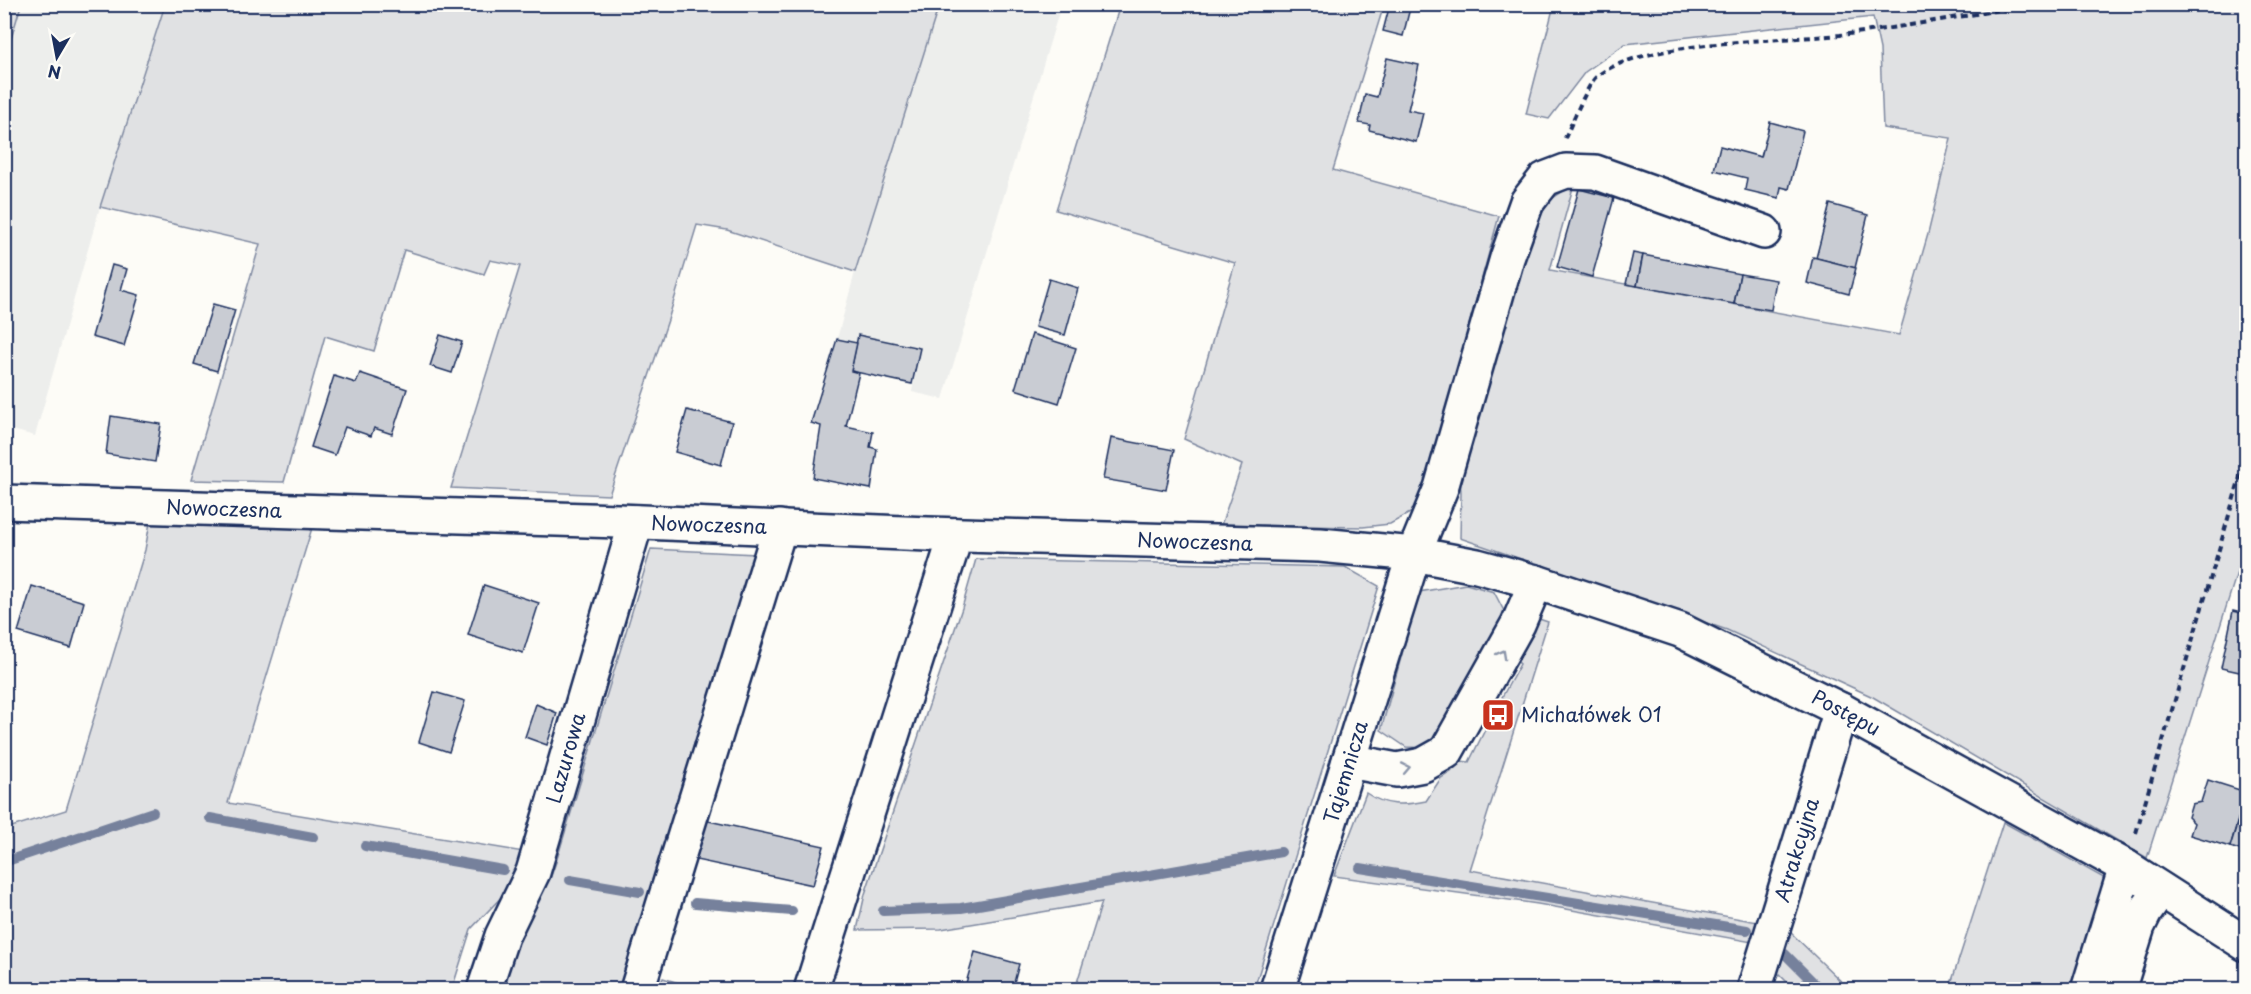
<svg xmlns="http://www.w3.org/2000/svg" width="2251" height="994" font-family="'Playpen Sans',sans-serif">
  <style>
    .built { fill: #edeeec }
    .green { fill: #e0e1e3; stroke: #7e88a0; stroke-width: 1.5 }
    .lines { fill: none; stroke-linecap: round; stroke-linejoin: round }
    .stream { stroke: #76819c; stroke-width: 10 }
    .building { fill: #c9ccd3; stroke: #1b2f5e; stroke-width: 1.5 }
    .minor-casing { stroke: #1b2f5e; stroke-width: 38 }
    .path { stroke: #1b2f5e; stroke-width: 4; stroke-dasharray: 6 4.5; stroke-linecap: butt }
    .minor { stroke: #fdfcf7; stroke-width: 33 }
    .oneway { stroke: #8c96aa }
    .labels { text-anchor: middle; stroke-width: 5; stroke-linejoin: round; paint-order: stroke }
    .street-label { font-size: 20px; fill: #1b2f5e; stroke: #fdfcf7 }
    .poi-label { font-size: 20px; fill: #1b2f5e; stroke: #fdfcf7; text-anchor: start }
  </style>
  <rect width="100%" height="100%" fill="#fdfcf7"/>
  <filter id="ink" filterUnits="userSpaceOnUse"><feTurbulence type="fractalNoise" baseFrequency=".0167" numOctaves="2"/><feDisplacementMap in="SourceGraphic" scale="12" xChannelSelector="R" yChannelSelector="G"/><feConvolveMatrix kernelMatrix="1 2 1 2 8 2 1 2 1" color-interpolation-filters="sRGB"/></filter>
  <g filter="url(#ink)">
    <g class="built">
      <path d="M21,5H165L100,207L35,436L5,428L4,59Z"/>
      <path d="M939,5H1061L943,399L912,392L919,348L859,335L857,343L837,339L855,272Z"/>
    </g>
    <g class="green">
      <path d="M5,4L21,5L5,59L4,5Z"/>
      <path d="M165,5V4L939,5L855,272L727,230L697,225L668,320L609,495L451,488L520,266L490,260L484,274L404,250L374,351L325,336L284,482L191,480L260,244L100,207Z"/>
      <path d="M1120,5H1384L1333,170L1499,216L1423,493L1412,512L1390,524L1363,527L1221,525L1242,465L1184,439L1235,263L1056,210Z"/>
      <path d="M1554,5H2246V544L2147,858L1873,697L1727,630L1460,538L1461,492L1459,468L1524,243L1550,200L1574,184L1550,270L1899,335L1928,234L1951,138L1883,128L1880,49L1873,17L1625,44L1585,72L1549,119L1526,114Z"/>
      <path d="M151,517L312,528L228,803L524,852L510,888L471,929L452,989L5,990V829L66,810L145,550Z"/>
      <path d="M651,549L756,554L628,989L499,990L519,926L550,879L556,862Z"/>
      <path d="M976,559L1345,567L1379,586L1254,989H1075L1102,902L941,929L857,930L865,894L962,608Z"/>
      <path d="M1466,584L1494,592L1504,611L1500,632L1436,739L1429,748L1406,747L1381,730L1419,592Z"/>
      <path d="M1539,619L1548,622L1470,870L1758,922L1752,942L1538,904L1334,876L1366,793C1385,806 1403,806 1426,801L1441,778L1451,772L1460,761L1469,762L1487,726L1497,730L1511,703L1502,697L1520,664L1510,655Z"/>
      <path d="M2003,822L2111,882L2078,989L1949,990Z"/>
      <path d="M1789,931L1849,989H1794L1776,971Z"/>
      <path d="M663,978L697,989H659Z"/>
    </g>
    <g class="lines">
      <g class="stream">
        <path d="M210,818L313,837"/>
        <path d="M365,846L503,870"/>
        <path d="M4,862L153,812"/>
        <path d="M1360,868L1747,930"/>
        <path d="M570,880L640,892"/>
        <path d="M695,903L792,911"/>
        <path d="M883,911L961,908L1281,852"/>
        <path d="M1785,954L1821,990"/>
      </g>
    </g>
    <g class="building">
      <path d="M1390,4H1411L1403,36L1383,31Z"/>
      <path d="M1387,58L1419,65L1408,110L1423,113L1416,142L1369,130L1370,125L1359,123L1365,94L1377,97Z"/>
      <path d="M1770,122L1803,131L1789,189L1781,187L1779,198L1745,190L1747,178L1714,170L1720,146L1761,157Z"/>
      <path d="M1579,189L1614,198L1592,277L1557,267Z"/>
      <path d="M1830,204L1868,215L1855,268L1816,258Z"/>
      <path d="M1633,253L1643,255L1637,286L1626,284Z"/>
      <path d="M1643,255L1740,274L1734,304L1637,286Z"/>
      <path d="M1813,257L1856,268L1849,294L1807,283Z"/>
      <path d="M112,265L127,269L121,290L139,295L124,346L92,337Z"/>
      <path d="M1740,274L1776,280L1771,310L1734,304Z"/>
      <path d="M1049,279L1078,288L1065,335L1035,327Z"/>
      <path d="M213,304L235,310L217,371L194,364Z"/>
      <path d="M1032,334L1076,348L1059,403L1015,389Z"/>
      <path d="M440,335L462,342L452,373L430,366Z"/>
      <path d="M858,335L920,348L912,384L851,371Z"/>
      <path d="M837,339L857,343L851,371L859,373L846,426L873,432L870,447L877,449L871,489L813,478L821,426L811,423Z"/>
      <path d="M360,373L407,389L392,434L374,428L371,436L345,427L335,455L311,447L334,376L356,383Z"/>
      <path d="M687,410L732,422L721,465L675,452Z"/>
      <path d="M111,416L161,424L155,462L106,454Z"/>
      <path d="M1111,438L1174,450L1166,490L1103,479Z"/>
      <path d="M484,585L539,603L523,653L468,635Z"/>
      <path d="M32,586L84,602L71,648L18,632Z"/>
      <path d="M2233,611L2246,614V661L2244,673L2221,668Z"/>
      <path d="M434,692L465,701L449,752L419,742Z"/>
      <path d="M536,704L557,713L547,745L525,737Z"/>
      <path d="M2208,780L2246,792L2230,847L2190,835L2194,823L2188,817L2192,804L2201,802Z"/>
      <path d="M2246,795V852L2230,847Z"/>
      <path d="M704,820L824,846L813,885L696,860Z"/>
      <path d="M975,952L1019,964L1012,990H964Z"/>
    </g>
    <g class="lines">
      <defs>
        <g id="minor">
          <path d="M4,502L619,521L928,534L1320,545L1414,554L1477,566L1536,582L1680,630L1841,710L2126,867L2246,944"/>
          <path d="M1349,761L1397,770L1423,765L1446,752L1518,624L1536,582"/>
          <path d="M484,990L502,936L533,872L636,522"/>
          <path d="M637,990L780,527"/>
          <path d="M811,990L956,535"/>
          <path d="M1277,990L1414,554L1441,488L1507,258L1527,202L1545,179L1566,171L1595,172L1764,232"/>
          <path d="M1754,990L1841,710"/>
          <path d="M2088,990L2126,867"/>
          <path d="M2118,990L2138,926L2145,912L2161,890"/>
        </g>
      </defs>
      <use href="#minor" class="minor-casing"/>
      <g class="path">
        <path d="M1565,138C1571,125 1588,84 1596,77C1641,40 1780,41 1840,35C1906,27 1972,14 2038,4"/>
        <path d="M2136,833L2246,457"/>
      </g>
      <use href="#minor" class="minor"/>
    </g>
    <defs><path id="oneway-chevron" d="M-2-3.5L2.5 0L-2 3.5" fill="none" stroke-width="1.6" stroke-linecap="round" stroke-linejoin="round" transform="scale(1.5)"/></defs>
    <g class="oneway">
      <use href="#oneway-chevron" transform="translate(1502 654) rotate(-61)"/>
      <use href="#oneway-chevron" transform="translate(1406 768) rotate(-11)"/>
    </g>
  </g>
  <defs>
    <symbol id="bus-square" viewBox="-11 -11 22 22"><rect x="-9" y="-9" width="18" height="18" rx="4" fill="#c8321e" stroke="#fdfcf7"/><path d="M-5-6H5V4H4V6H2V4H-2V6H-4V4H-5ZM-3.5-4V0h7V-4ZM-3.5 1.2v1.5H-2V1.2ZM2 1.2v1.5H3.5V1.2Z" fill="#fff"/></symbol>
  </defs>
  <g fill-rule="evenodd">
    <use href="#bus-square" x="1479" y="696" width="38" height="38"/>
  </g>
  <g class="labels">
    <g class="street-label">
      <text transform="translate(224 509) rotate(2)" y="7">Nowoczesna</text>
      <text transform="translate(709 525) rotate(2)" y="7">Nowoczesna</text>
      <text transform="translate(1195 542) rotate(2)" y="7">Nowoczesna</text>
      <text transform="translate(1846 713) rotate(28)" y="7">Postępu</text>
      <text transform="translate(566 758) rotate(-74)" y="7">Lazurowa</text>
      <text transform="translate(1346 772) rotate(-73)" y="7">Tajemnicza</text>
      <text transform="translate(1797 850) rotate(-73)" y="7">Atrakcyjna</text>
    </g>
    <g class="poi-label">
      <text x="1521" y="722">Michałówek 01</text>
    </g>
  </g>
  <rect width="2251" height="994" fill="none" stroke="#fdfcf7" stroke-width="24"/>
  <rect x="12" y="12" width="2227" height="970" fill="none" stroke="#1b2f5e" stroke-width="2" filter="url(#ink)"/>
  <g transform="translate(57 57) rotate(190)" stroke="#fdfcf7" stroke-width="4.5" paint-order="stroke">
  <path d="M0-4.5L10 22L0 15L-10 22Z" fill="#1b2f5e"/>
  <text y="-9" font-size="16" font-weight="bold" text-anchor="middle" fill="#1b2f5e">N</text>
  </g>
</svg>
